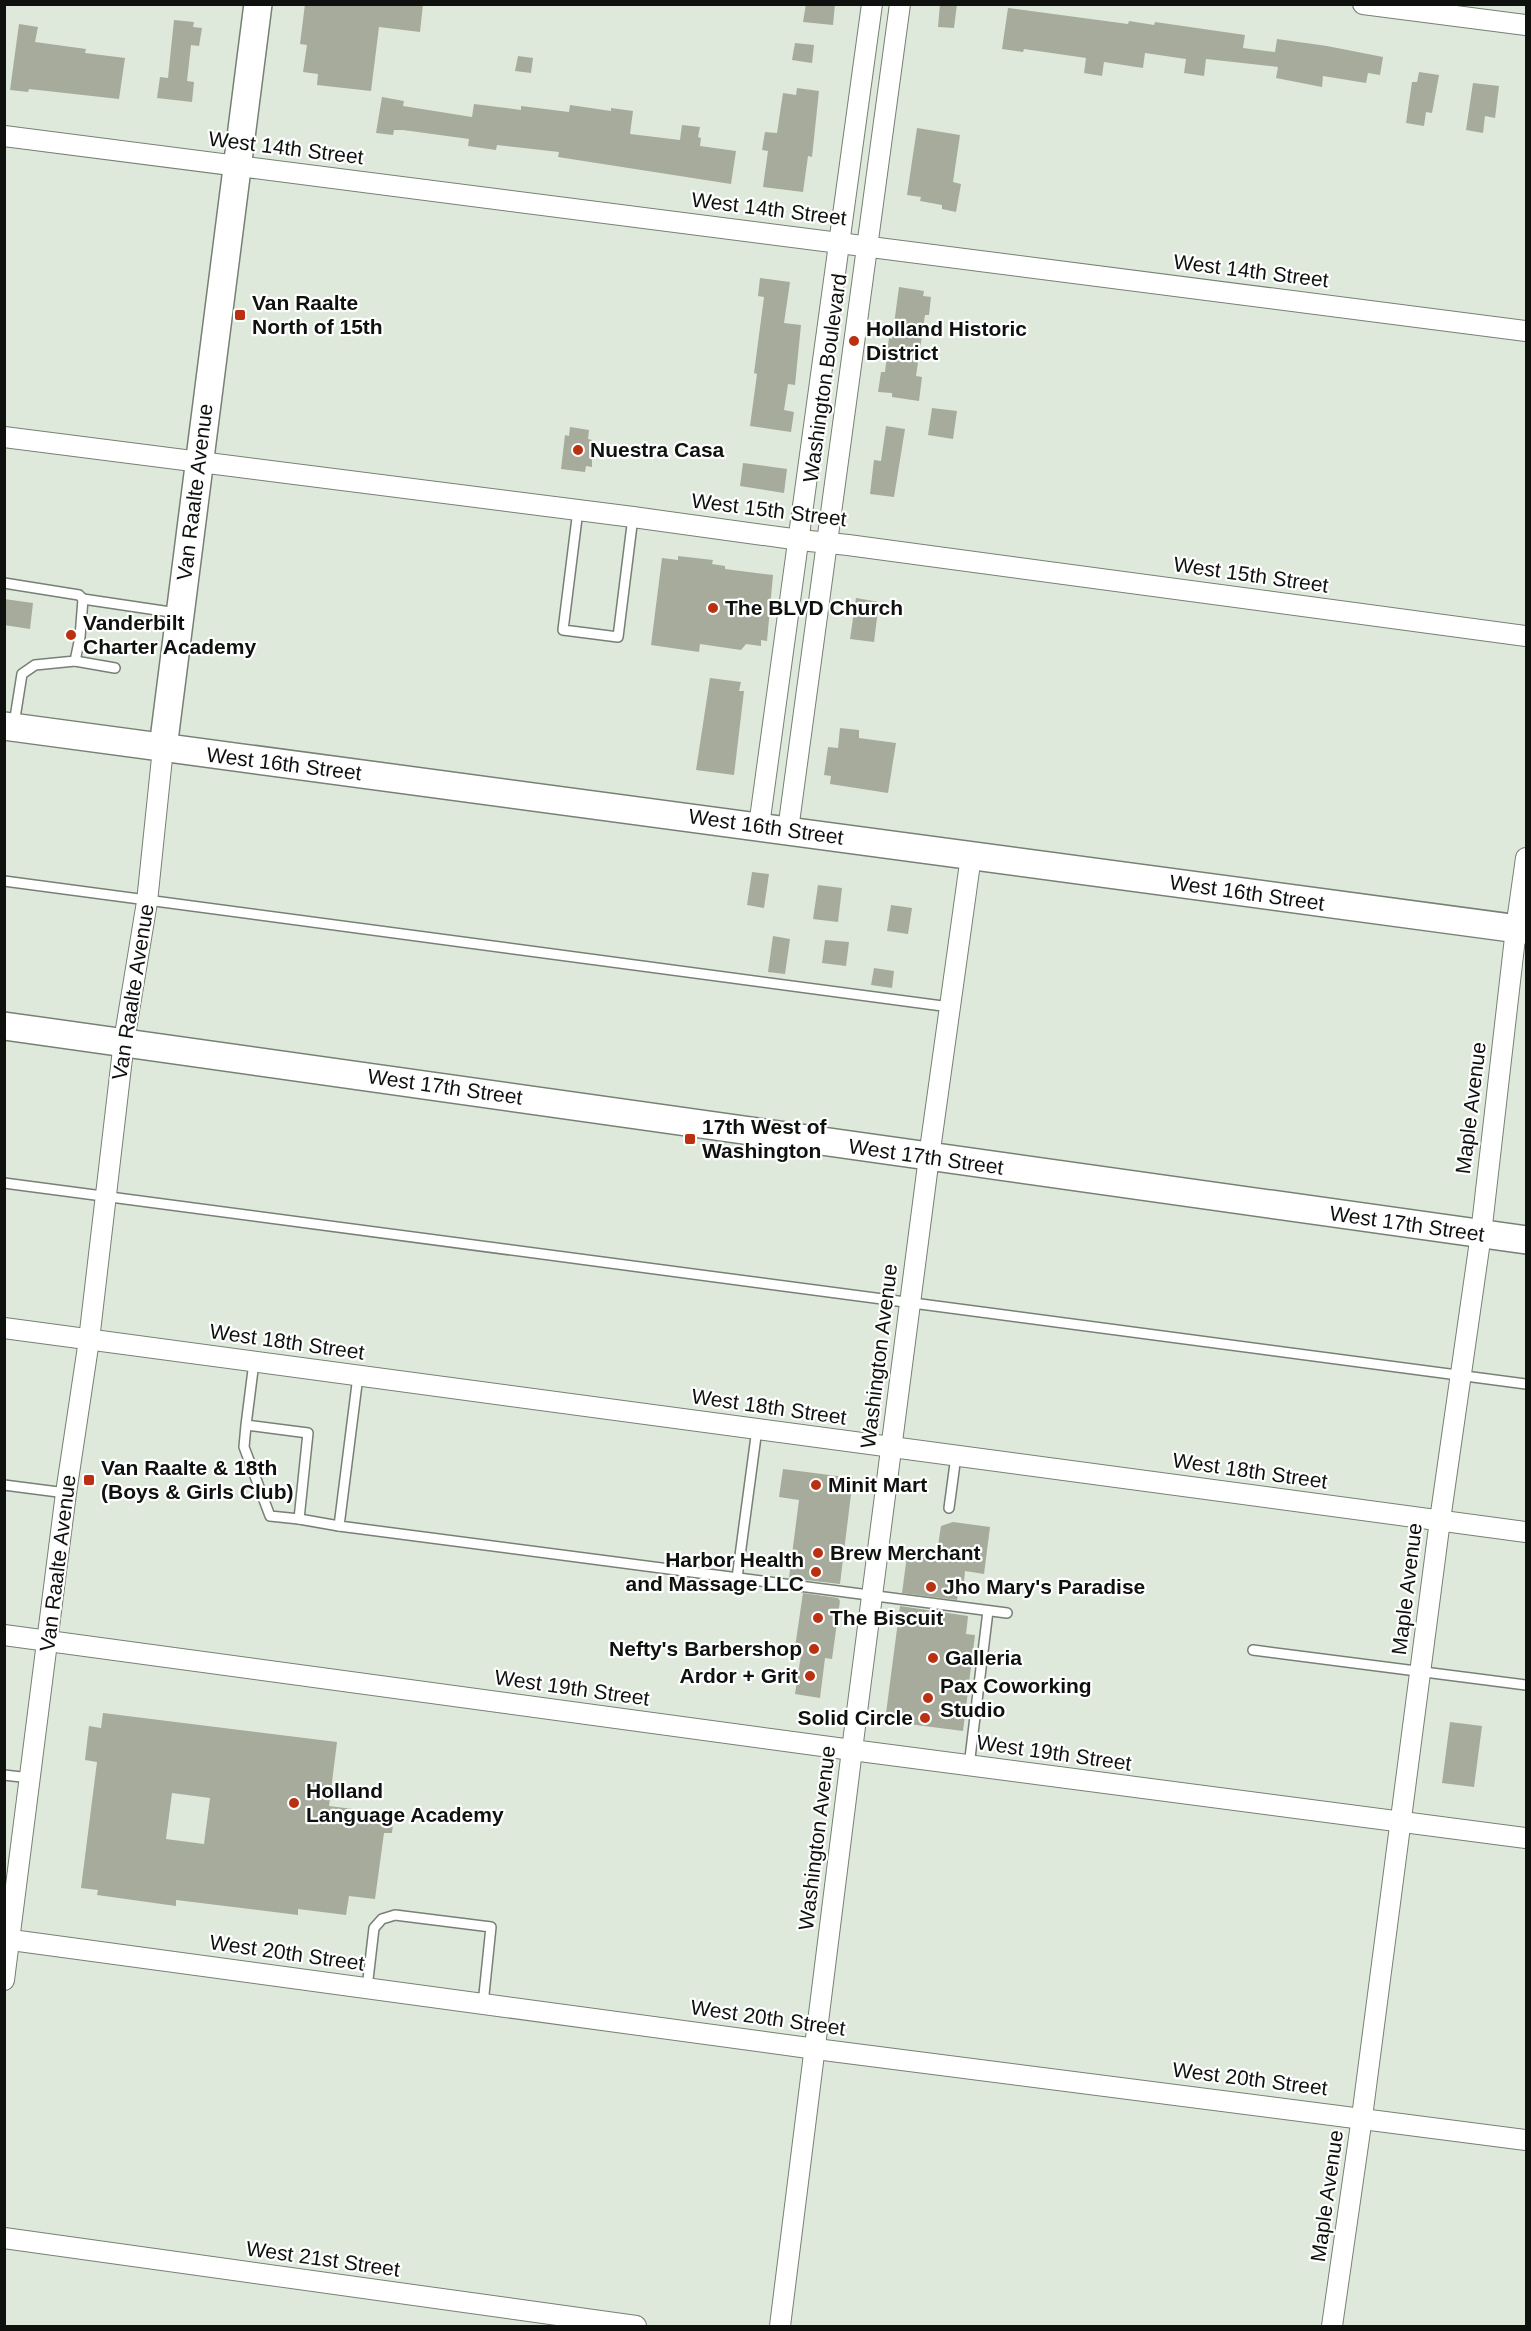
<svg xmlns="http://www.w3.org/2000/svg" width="1531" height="2331" font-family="Arial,sans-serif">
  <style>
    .building { fill: #a7ab9c; fill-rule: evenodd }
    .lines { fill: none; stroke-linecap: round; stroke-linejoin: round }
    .lane-casing { stroke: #768074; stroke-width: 12 }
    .street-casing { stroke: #768074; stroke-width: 22 }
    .secondary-casing { stroke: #768074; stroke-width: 30 }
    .lane { stroke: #fff; stroke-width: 9 }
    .street { stroke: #fff; stroke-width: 20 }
    .secondary { stroke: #fff; stroke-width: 27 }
    .poi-dot { fill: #ba3010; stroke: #fff; stroke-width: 2 }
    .labels { text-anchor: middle; stroke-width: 4.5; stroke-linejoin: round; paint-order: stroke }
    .street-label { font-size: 21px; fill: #0e110d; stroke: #fff }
    .poi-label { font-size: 21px; font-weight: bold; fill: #0e110d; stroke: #fff; text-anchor: start }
  </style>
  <rect width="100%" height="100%" fill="#dee9db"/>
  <g class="building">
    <path d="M305,4H423L420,32L379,27L371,91L317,85L318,74L303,72L307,45L300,44Z"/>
    <path d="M806,4H835L833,25L803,22Z"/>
    <path d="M940,4H957L954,28L938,27Z"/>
    <path d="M1008,8L1128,24L1129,21L1154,25L1155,22L1245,35L1243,48L1275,52L1277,39L1327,46L1383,57L1380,75L1368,73L1366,83L1323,76L1322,87L1276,78L1278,67L1206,59L1204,76L1184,73L1186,59L1145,53L1143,68L1104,62L1102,76L1084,73L1086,58L1024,49L1023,52L1002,49Z"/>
    <path d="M174,20L194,22L193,27L202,28L199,46L191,45L187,81L194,82L192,102L157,98L160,77L168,78Z"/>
    <path d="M19,24L38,27L35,42L86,49L85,53L125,58L119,99L29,89L28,92L10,90Z"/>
    <path d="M795,43L814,45L812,63L792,60Z"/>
    <path d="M518,56L533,58L531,73L515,71Z"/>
    <path d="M1419,72L1439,75L1432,113L1426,112L1424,126L1406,123L1412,82H1417Z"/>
    <path d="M1473,83L1499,86L1495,118L1485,116L1483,133L1466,130Z"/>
    <path d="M797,88L819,91L812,157L808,156L803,192L763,187L768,151L762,150L765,132L777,133L783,93L796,95Z"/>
    <path d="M382,97L404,101L403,106L472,117L474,104L521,110V106L569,112L570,105L611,111V108L633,111L630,134L680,140L682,125L700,127L698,137L701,138L700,146L736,151L731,184L558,157L559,152L497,145L496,150L468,146L469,139L403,130H394L393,135L376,133Z"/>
    <path d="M917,128L960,135L953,182L961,184L956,212L942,209V205L920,201L921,197L907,195Z"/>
    <path d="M760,278L790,282L784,323L801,325L795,385L788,384L784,410L794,412L791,432L750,426L757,374L754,373L764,297L758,296Z"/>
    <path d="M899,287L924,291L923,296L931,297L929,315H925L916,376L922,377L919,401L892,397V393L878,392L881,372H885L889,338L892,339Z"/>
    <path d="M932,408L957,411L953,439L928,435Z"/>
    <path d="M886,426L905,429L894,497L870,494L874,460L881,461Z"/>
    <path d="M570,427L589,430L588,439L592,440V467L586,466L585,472L561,469L565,435L569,436Z"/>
    <path d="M743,463L787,469L784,493L740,486Z"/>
    <path d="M678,556L713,560L712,564L725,566V569L773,575L767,641L761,640V646L746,644L741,650L700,644L699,652L651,645L662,558L678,560Z"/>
    <path d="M856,598L879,602L874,642L850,639Z"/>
    <path d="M4,599L33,603L30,629L4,625Z"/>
    <path d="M710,678L741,682L739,691H744L734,775L696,770Z"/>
    <path d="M840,728L859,730V738L896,743L888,793L830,784L831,776L824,775L828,747L838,748Z"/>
    <path d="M752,872L769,874L764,908L747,905Z"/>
    <path d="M818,885L842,888L838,922L813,919Z"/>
    <path d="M891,905L912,908L908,934L887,931Z"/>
    <path d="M773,936L790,939L785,974L768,972Z"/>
    <path d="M825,940L849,942L846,966L822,963Z"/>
    <path d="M874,968L894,971L892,988L871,985Z"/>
    <path d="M783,1469L853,1478L840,1584L789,1578L799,1500L779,1497Z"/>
    <path d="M953,1522L990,1527L984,1574L965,1571L964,1582H960L957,1600L902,1593L908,1548L937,1552L941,1526Z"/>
    <path d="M803,1593L838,1598L840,1601L832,1659L825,1658L820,1698L795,1694L801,1655L794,1654Z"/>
    <path d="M900,1606L968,1616L966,1634L975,1635L963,1731L885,1721Z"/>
    <path d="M103,1713L337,1742L329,1806L394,1814L392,1833H384L375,1899L349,1896L346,1915L298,1909V1915L176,1900V1906L97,1895L98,1890L81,1888L97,1762L85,1760L89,1726L101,1728ZM172,1793L210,1798L204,1844L166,1839Z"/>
    <path d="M1450,1722L1482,1726L1474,1787L1442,1783Z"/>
  </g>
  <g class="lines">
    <defs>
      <g id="lane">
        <path d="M578,510L563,630L618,637L633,517"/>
        <path d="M4,583L79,595L83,599L80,637L75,661L35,665L22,674L14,724"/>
        <path d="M83,599L177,613"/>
        <path d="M75,661L115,668"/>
        <path d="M4,881L950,1007"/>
        <path d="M4,1183L1526,1384"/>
        <path d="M358,1376L339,1526L1007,1613"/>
        <path d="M246,1425L244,1447L270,1516L299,1519L308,1433L246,1425L254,1362"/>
        <path d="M4,1485L66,1493"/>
        <path d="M949,1508L956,1456"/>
        <path d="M299,1519L339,1526"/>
        <path d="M737,1578L757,1429"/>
        <path d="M1253,1650L1526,1685"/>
        <path d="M969,1766L988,1611"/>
        <path d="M4,1775L30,1778"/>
        <path d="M367,1988L374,1928L382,1919L395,1915L491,1927L483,2004"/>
      </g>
      <g id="street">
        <path d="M1363,4L1526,25"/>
        <path d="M4,136L1526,331"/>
        <path d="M4,437L633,517L800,540L848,545L1526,636"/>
        <path d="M759,826L872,4"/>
        <path d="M788,830L900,4"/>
        <path d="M4,1328L1526,1532"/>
        <path d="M4,1635L852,1750L1526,1838"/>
        <path d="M4,1939L816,2049L1526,2140"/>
        <path d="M4,1980L66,1493L89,1340L124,1041L147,902L163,748"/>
        <path d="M4,2238L636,2326"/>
        <path d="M780,2326L852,1750L929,1157L971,856"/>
        <path d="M1332,2326L1362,2117L1440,1520L1481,1234L1516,929L1526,858"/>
      </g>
      <g id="secondary">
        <path d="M4,726L1526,930"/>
        <path d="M163,748L258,4"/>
        <path d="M4,1026L1526,1240"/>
      </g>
    </defs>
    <use href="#lane" class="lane-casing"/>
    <use href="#street" class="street-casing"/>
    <use href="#secondary" class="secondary-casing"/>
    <use href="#lane" class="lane"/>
    <use href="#street" class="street"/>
    <use href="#secondary" class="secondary"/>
  </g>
  <g class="poi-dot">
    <rect x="234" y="309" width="12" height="12" rx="3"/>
    <circle cx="854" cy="341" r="6"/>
    <circle cx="578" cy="450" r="6"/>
    <circle cx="713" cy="608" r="6"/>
    <circle cx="71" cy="635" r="6"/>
    <rect x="684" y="1133" width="12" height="12" rx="3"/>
    <rect x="83" y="1474" width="12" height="12" rx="3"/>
    <circle cx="816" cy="1485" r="6"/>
    <circle cx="818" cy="1553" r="6"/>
    <circle cx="816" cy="1572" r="6"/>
    <circle cx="931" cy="1587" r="6"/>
    <circle cx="818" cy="1618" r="6"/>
    <circle cx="814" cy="1649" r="6"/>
    <circle cx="933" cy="1658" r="6"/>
    <circle cx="810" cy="1676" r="6"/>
    <circle cx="928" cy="1698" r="6"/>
    <circle cx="925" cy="1718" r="6"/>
    <circle cx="294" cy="1803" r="6"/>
  </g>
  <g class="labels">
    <g class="street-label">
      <text transform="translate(286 148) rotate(7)" y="7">West 14th Street</text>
      <text transform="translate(769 209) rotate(7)" y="7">West 14th Street</text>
      <text transform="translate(1251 271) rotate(7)" y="7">West 14th Street</text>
      <text transform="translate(825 378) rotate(-82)" y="7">Washington Boulevard</text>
      <text transform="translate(195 492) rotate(-83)" y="7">Van Raalte Avenue</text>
      <text transform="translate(769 510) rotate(7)" y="7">West 15th Street</text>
      <text transform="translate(1251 575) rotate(8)" y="7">West 15th Street</text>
      <text transform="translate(284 764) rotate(7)" y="7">West 16th Street</text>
      <text transform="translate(766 827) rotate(8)" y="7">West 16th Street</text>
      <text transform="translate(1247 893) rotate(8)" y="7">West 16th Street</text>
      <text transform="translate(133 992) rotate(-81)" y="7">Van Raalte Avenue</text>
      <text transform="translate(445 1087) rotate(8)" y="7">West 17th Street</text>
      <text transform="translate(1471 1108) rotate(-83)" y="7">Maple Avenue</text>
      <text transform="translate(926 1157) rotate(8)" y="7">West 17th Street</text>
      <text transform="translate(1407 1224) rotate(8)" y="7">West 17th Street</text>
      <text transform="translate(287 1342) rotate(8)" y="7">West 18th Street</text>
      <text transform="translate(879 1356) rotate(-83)" y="7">Washington Avenue</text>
      <text transform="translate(769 1407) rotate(8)" y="7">West 18th Street</text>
      <text transform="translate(1250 1471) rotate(8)" y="7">West 18th Street</text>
      <text transform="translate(58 1563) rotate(-83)" y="7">Van Raalte Avenue</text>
      <text transform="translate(1407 1589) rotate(-83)" y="7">Maple Avenue</text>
      <text transform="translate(572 1688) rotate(8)" y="7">West 19th Street</text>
      <text transform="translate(1054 1753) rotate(8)" y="7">West 19th Street</text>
      <text transform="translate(817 1838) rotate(-83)" y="7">Washington Avenue</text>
      <text transform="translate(287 1953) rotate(8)" y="7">West 20th Street</text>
      <text transform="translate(768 2018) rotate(8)" y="7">West 20th Street</text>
      <text transform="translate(1250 2079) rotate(7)" y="7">West 20th Street</text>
      <text transform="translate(1327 2196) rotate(-82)" y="7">Maple Avenue</text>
      <text transform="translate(323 2259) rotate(8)" y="7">West 21st Street</text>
    </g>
    <g class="poi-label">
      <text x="252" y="310">Van Raalte<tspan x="252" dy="24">North of 15th</tspan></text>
      <text x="866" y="336">Holland Historic<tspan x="866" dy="24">District</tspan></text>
      <text x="590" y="457">Nuestra Casa</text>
      <text x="725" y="615">The BLVD Church</text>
      <text x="83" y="630">Vanderbilt<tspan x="83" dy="24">Charter Academy</tspan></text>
      <text x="702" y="1134">17th West of<tspan x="702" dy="24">Washington</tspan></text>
      <text x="101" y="1475">Van Raalte &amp; 18th<tspan x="101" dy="24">(Boys &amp; Girls Club)</tspan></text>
      <text x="828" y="1492">Minit Mart</text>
      <text x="830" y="1560">Brew Merchant</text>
      <text x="804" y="1567" text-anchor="end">Harbor Health<tspan x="804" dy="24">and Massage LLC</tspan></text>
      <text x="943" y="1594">Jho Mary's Paradise</text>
      <text x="830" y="1625">The Biscuit</text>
      <text x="802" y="1656" text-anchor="end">Nefty's Barbershop</text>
      <text x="945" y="1665">Galleria</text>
      <text x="798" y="1683" text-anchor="end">Ardor + Grit</text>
      <text x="940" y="1693">Pax Coworking<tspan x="940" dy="24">Studio</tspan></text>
      <text x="913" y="1725" text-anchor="end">Solid Circle</text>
      <text x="306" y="1798">Holland<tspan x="306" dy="24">Language Academy</tspan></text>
    </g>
  </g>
  <rect width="1531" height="2331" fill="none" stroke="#0e110d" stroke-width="12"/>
</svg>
